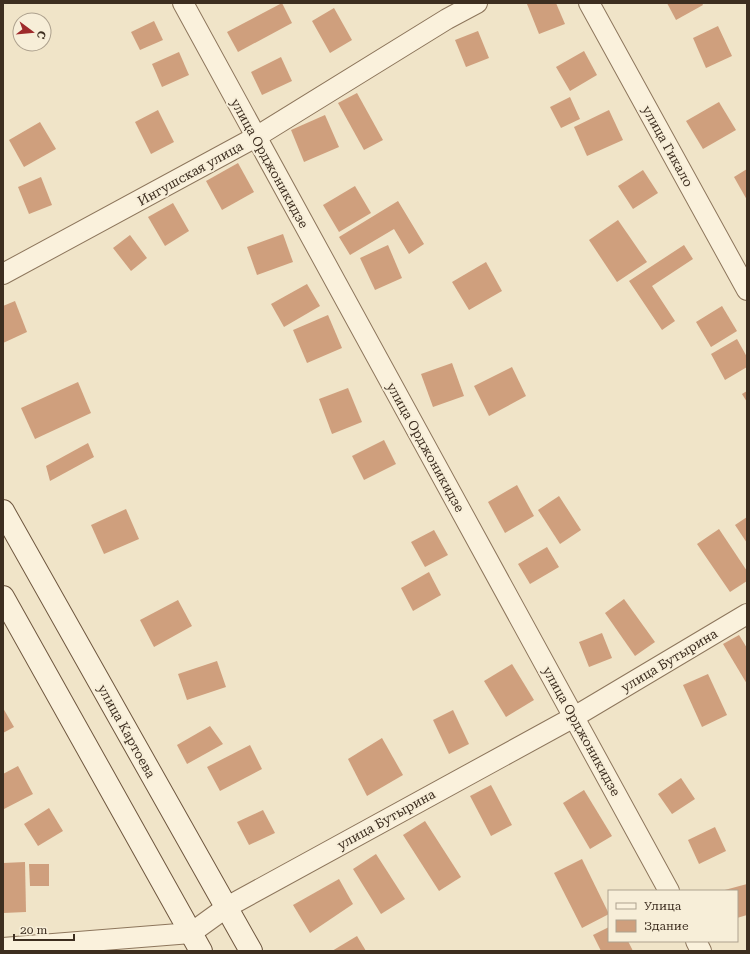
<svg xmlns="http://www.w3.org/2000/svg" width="750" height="954" font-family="'Roboto Serif',serif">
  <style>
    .building { fill: #cf9f7d }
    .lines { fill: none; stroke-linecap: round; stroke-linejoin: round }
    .minor-casing { stroke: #8d765c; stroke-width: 22 }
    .secondary-casing { stroke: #6f573f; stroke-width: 24 }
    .minor { stroke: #faf1dc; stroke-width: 20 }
    .secondary { stroke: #faf1dc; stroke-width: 22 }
    .labels { text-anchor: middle; stroke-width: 4; stroke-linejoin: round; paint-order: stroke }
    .street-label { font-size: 13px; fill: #3d2e20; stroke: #f7eed8 }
  </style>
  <rect width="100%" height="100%" fill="#f0e4c8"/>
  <g class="building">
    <path d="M282,3L292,23L238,52L227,32Z"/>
    <path d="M528,3H556L565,24L539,34L527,4Z"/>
    <path d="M667,3H702L703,5L676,20Z"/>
    <path d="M334,8L352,40L330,53L312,21Z"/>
    <path d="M154,21L163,40L140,50L131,32Z"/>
    <path d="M718,26L732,56L706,68L693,38Z"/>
    <path d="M478,31L489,58L466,67L455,40Z"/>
    <path d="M584,51L597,75L570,91L556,67Z"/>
    <path d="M179,52L189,75L162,87L152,64Z"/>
    <path d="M281,57L292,81L262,95L251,72Z"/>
    <path d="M357,93L383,140L364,150L338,103Z"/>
    <path d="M570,97L580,119L561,128L550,107Z"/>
    <path d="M719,102L736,130L703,149L686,121Z"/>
    <path d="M158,110L174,142L151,154L135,122Z"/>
    <path d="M609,110L623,140L587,156L574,127Z"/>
    <path d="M325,115L339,147L304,162L291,130Z"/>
    <path d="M40,122L56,149L24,167L9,140Z"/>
    <path d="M238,163L254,192L222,210L206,181Z"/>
    <path d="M747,169V200L734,177Z"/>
    <path d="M643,170L658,193L633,209L618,186Z"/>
    <path d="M41,177L52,205L29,214L18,187Z"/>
    <path d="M355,186L371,213L339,232L323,205Z"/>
    <path d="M398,201L424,244L409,254L394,229L350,255L339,237Z"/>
    <path d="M173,203L189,231L165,246L148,217Z"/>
    <path d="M618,220L647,262L617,282L589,240Z"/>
    <path d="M283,234L293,262L257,275L247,247Z"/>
    <path d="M130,235L147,258L131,271L113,248Z"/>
    <path d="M388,245L402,278L375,290L360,258Z"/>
    <path d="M684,245L693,259L652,286L675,321L662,330L629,281Z"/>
    <path d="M486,262L502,291L469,310L452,282Z"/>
    <path d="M307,284L320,306L284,327L271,304Z"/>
    <path d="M15,301L27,332L3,343V306Z"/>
    <path d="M722,306L737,331L711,347L696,322Z"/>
    <path d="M328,315L342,348L307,363L293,330Z"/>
    <path d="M737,339L747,357V367L725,380L711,354Z"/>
    <path d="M452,363L464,396L433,407L421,374Z"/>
    <path d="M512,367L526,396L489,416L474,386Z"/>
    <path d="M78,382L91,413L35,439L21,408Z"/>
    <path d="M348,388L362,422L332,434L319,399Z"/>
    <path d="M747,391V402L742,394Z"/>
    <path d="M384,440L396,464L364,480L352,456Z"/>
    <path d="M88,443L94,457L50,481L46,466Z"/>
    <path d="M517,485L534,516L505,533L488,502Z"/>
    <path d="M559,496L581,530L560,544L538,510Z"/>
    <path d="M126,509L139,539L104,554L91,525Z"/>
    <path d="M747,517V543L735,525Z"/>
    <path d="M719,529L747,571V581L730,592L697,544Z"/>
    <path d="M434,530L448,555L425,567L411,542Z"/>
    <path d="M547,547L559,567L530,584L518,564Z"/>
    <path d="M429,572L441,595L413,611L401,588Z"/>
    <path d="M624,599L655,642L635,656L605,613Z"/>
    <path d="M178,600L192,626L154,647L140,620Z"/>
    <path d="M602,633L612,658L589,667L579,642Z"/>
    <path d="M739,635L747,648V684L723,644Z"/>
    <path d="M217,661L226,687L187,700L178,674Z"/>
    <path d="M512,664L534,700L506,717L484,681Z"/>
    <path d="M708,674L727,715L702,727L683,685Z"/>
    <path d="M3,708L14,727L3,733Z"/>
    <path d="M453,710L469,744L449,754L433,720Z"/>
    <path d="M210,726L223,744L187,764L177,745Z"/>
    <path d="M382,738L403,775L367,796L348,759Z"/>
    <path d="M250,745L262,769L220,791L207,767Z"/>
    <path d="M18,766L33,794L4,809L3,774Z"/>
    <path d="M681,778L695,799L672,814L658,794Z"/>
    <path d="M491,785L512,825L491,836L470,796Z"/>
    <path d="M584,790L612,836L590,849L563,803Z"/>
    <path d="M49,808L63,831L38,846L24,824Z"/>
    <path d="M263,810L275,833L249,845L237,822Z"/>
    <path d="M425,821L461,877L439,891L403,835Z"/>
    <path d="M715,827L726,851L699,864L688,840Z"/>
    <path d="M376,854L405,899L381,914L353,869Z"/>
    <path d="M582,859L609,914L582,928L554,873Z"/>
    <path d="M25,862L26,912L3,913V863Z"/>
    <path d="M29,864H49V886H30Z"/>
    <path d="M339,879L353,904L310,933L293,905Z"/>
    <path d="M747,884V915L737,918V891H721Z"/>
    <path d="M609,927V941H628L633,951H601L593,935Z"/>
    <path d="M357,936L366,951H332Z"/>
  </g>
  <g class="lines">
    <defs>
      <g id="minor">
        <path d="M183,3L669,891"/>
        <path d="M589,3L747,290"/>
        <path d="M3,274L256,137L447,19L477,3"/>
        <path d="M696,941L701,951"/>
        <path d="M3,948L191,933L227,907L574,717L747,614"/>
      </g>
      <g id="secondary">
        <path d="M3,511L251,951"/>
        <path d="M3,597L201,951"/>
      </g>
    </defs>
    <use href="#minor" class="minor-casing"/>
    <use href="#secondary" class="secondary-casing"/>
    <use href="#minor" class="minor"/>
    <use href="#secondary" class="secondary"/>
  </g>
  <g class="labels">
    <g class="street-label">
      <text transform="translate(668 146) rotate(61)" y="5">улица Гикало</text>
      <text transform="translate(270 163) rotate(61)" y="5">улица Орджоникидзе</text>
      <text transform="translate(190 173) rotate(-29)" y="5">Ингушская улица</text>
      <text transform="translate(426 447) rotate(61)" y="5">улица Орджоникидзе</text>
      <text transform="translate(669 660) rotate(-31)" y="5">улица Бутырина</text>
      <text transform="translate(127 731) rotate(61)" y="5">улица Картоева</text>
      <text transform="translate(582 731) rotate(61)" y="5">улица Орджоникидзе</text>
      <text transform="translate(386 819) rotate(-29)" y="5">улица Бутырина</text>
    </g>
  </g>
  <rect width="750" height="954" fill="none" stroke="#3d2e20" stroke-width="8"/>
  <rect x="608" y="890" width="130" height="52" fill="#f7eed8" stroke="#ada18e"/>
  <rect x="616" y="903" width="20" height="6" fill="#faf1dc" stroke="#ada18e"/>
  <text x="644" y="910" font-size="12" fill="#3d2e20">Улица</text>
  <rect x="616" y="920" width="20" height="12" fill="#cf9f7d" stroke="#ada18e"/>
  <text x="644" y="930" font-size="12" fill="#3d2e20">Здание</text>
  <g transform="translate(32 32) rotate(106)"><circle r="19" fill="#f7eed8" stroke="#ada18e"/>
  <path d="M0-3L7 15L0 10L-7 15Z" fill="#9e2a2b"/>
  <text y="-6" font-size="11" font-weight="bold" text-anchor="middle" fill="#3d2e20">С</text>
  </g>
  <path d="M14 934v6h60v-6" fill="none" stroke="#3d2e20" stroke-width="2"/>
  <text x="20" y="934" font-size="12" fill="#3d2e20" stroke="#f7eed8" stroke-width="3" paint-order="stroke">20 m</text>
</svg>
